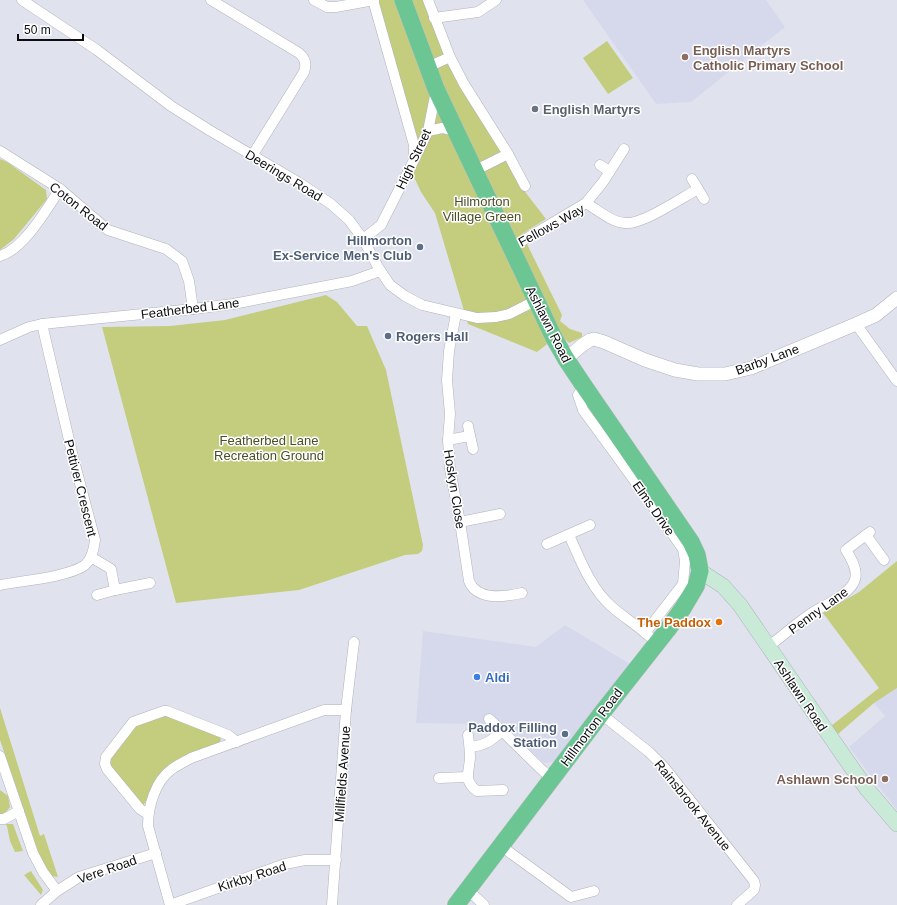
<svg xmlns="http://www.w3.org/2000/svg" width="897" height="905" font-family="Helvetica,sans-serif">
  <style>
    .built { fill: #d5d9eb }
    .green { fill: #c4cd7d }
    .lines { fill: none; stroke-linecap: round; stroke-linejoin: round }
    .minor-casing { stroke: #b0b2bd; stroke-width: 11 }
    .tertiary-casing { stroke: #b0b2bd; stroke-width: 14 }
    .secondary-casing { stroke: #b0b2bd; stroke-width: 16 }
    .trunk-casing { stroke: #c0c0c1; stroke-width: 18 }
    .minor { stroke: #fff; stroke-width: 10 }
    .tertiary { stroke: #fff; stroke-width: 13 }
    .secondary { stroke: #c8ead7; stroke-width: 15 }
    .trunk { stroke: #6bc694; stroke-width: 17 }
    .education-dot { fill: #8d6e63; stroke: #fff; stroke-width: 1.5 }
    .worship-dot { fill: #6b7280; stroke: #fff; stroke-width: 1.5 }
    .service-dot { fill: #5c6f8a; stroke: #fff; stroke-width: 1.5 }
    .food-dot { fill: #e8710a; stroke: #fff; stroke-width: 1.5 }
    .shop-dot { fill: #3f7fe0; stroke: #fff; stroke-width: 1.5 }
    .labels { text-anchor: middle; stroke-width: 3; stroke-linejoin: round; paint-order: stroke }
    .education-label { font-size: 13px; font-weight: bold; fill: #785e54; stroke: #fff; text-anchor: start }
    .worship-label { font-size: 13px; font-weight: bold; fill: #5b616d; stroke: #fff; text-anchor: start }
    .street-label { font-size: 13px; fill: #0c0d10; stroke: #fff }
    .park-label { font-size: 13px; fill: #4a4e24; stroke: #fff }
    .service-label { font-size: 13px; font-weight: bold; fill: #4e5e75; stroke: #fff; text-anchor: end }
    .food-label { font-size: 13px; font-weight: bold; fill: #c56008; stroke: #fff; text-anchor: end }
    .shop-label { font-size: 13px; font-weight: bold; fill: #366cbe; stroke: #fff; text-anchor: start }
  </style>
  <rect width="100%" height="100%" fill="#e0e3ee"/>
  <g class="built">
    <path d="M583,0H766L785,27L691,102L656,104Z"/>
    <path d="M565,625L630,664L554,762L544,763L531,751L490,715L486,724L416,723L423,631L536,647Z"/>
    <path d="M897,688V810L849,747L885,716L874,703Z"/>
  </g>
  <g class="green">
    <path d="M377,0H424L507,161L526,193L546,219L522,234L562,315L560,321L570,329L582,333V337L569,343L560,334L537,352L468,324L435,213L421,192L413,175L421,151Z"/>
    <path d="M607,41L633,78L608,94L583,58Z"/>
    <path d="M0,159L7,162L46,190L47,199L14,239L0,250Z"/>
    <path d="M326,295L337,302L357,326H367L386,370L423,545L422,551L418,554L405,555L299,590L176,603L102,327L170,326L225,320Z"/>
    <path d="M897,561V688L874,703L838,734L831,726L879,688L823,613L859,592Z"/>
    <path d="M0,708L40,836L44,834L58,877L51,876L40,857L0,740Z"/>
    <path d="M164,715L218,734L221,739L219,744L161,776L143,806L109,768V757L135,725Z"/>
    <path d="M0,790L8,796L10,807L4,815H0Z"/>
    <path d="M5,824H13L23,851L15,852L10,841L7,826Z"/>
    <path d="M31,871L43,890L41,895L24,875Z"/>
  </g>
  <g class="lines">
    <defs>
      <g id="minor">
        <path d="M22,0L97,50L171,106L209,130L298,182L331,204L349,220L363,239L378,267L390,285L405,296L422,305L477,318L496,317L509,314L537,300"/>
        <path d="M211,0L299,53C305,58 307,64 304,72L252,156"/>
        <path d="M314,0L327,7H336L374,0"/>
        <path d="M373,0L414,145V158"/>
        <path d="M428,0L450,57L464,84L508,154L525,186"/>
        <path d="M434,18L478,12L496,0"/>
        <path d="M428,67L450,57"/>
        <path d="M428,131L442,128L455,131"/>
        <path d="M0,151L60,189L108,230L166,249L182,261L189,281L193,309"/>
        <path d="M600,165L609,171"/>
        <path d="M474,171L508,154"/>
        <path d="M692,179L704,199"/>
        <path d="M586,203L603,182L624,149"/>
        <path d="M363,239L381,225L414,160L428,131L436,91"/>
        <path d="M512,247L586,203C598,210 611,222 625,223C642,225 681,198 698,189"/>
        <path d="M0,256C24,249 46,210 60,189"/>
        <path d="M456,314L449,351L447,380L450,414L448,440L450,469L460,522L469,581C477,601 504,597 522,593"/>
        <path d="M856,324L897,381"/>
        <path d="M0,340L29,327L42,324L193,309L233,304L352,281L380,271"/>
        <path d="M584,386L578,395L583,410L629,473L683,549L685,561L683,584L645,633"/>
        <path d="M468,426L473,449"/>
        <path d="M448,440L469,436"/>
        <path d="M460,522L500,514"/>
        <path d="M569,535C580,559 590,587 611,606C623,617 637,625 649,636"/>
        <path d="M866,535L884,560"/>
        <path d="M547,544L590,525"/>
        <path d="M91,557L111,569L115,590L97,595"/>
        <path d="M0,585C20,581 69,577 85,565C92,559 94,549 95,540L73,457L42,324"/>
        <path d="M115,590L150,583"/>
        <path d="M769,646C784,635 799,621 815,611C827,604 852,593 855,579C858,570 851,558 846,550L870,532"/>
        <path d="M601,714L649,752L664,767L754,881L755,885L754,890L737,905"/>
        <path d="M489,719L502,731"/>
        <path d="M468,735C469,743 470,750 470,758C469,773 463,780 477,791L503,790"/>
        <path d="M470,747C486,745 491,741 502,731L543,771L552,778"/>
        <path d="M0,756L33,853L43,872L57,891"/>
        <path d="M439,778L467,777"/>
        <path d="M148,814L140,809L107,769L105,764L106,757L133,722L164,711H167L228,735L237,742"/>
        <path d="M0,819H4L19,811"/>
        <path d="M501,846L571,897L594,891"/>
        <path d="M336,860H305L285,864L170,905L148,826C148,807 155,781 172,769C178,765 184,762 191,758L324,710H346"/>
        <path d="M468,890L484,905"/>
        <path d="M41,905L57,891L79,877L156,853"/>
        <path d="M332,905L346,710L354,642"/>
      </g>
      <path id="tertiary" d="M566,359L581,346L590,340L594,339L604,342L645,360L675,370L698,374H725L751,368L856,324L876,315L897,298"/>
      <path id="secondary" d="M700,571L723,586L740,605L845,758L867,789L897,824"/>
      <path id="trunk" d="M403,0L436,89L554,338L566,359L584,386L691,542L697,555L700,571L696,586L683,608L668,629L601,714L456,905"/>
    </defs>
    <use href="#minor" class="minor-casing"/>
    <use href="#tertiary" class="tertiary-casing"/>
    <use href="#secondary" class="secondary-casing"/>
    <use href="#trunk" class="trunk-casing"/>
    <use href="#minor" class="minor"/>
    <use href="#tertiary" class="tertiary"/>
    <use href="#secondary" class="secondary"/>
    <use href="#trunk" class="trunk"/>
  </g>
  <g class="education-dot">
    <circle cx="685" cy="57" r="4"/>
    <circle cx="885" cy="779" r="4"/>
  </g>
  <circle class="worship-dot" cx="535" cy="109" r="4"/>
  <g class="service-dot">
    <circle cx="420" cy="247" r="4"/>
    <circle cx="388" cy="336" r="4"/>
    <circle cx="565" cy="734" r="4"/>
  </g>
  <circle class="food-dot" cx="719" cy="622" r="4"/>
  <circle class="shop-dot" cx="477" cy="677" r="4"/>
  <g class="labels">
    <g class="education-label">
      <text x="693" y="55">English Martyrs<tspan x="693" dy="15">Catholic Primary School</tspan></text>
      <text x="877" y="784" text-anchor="end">Ashlawn School</text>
    </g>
    <g class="worship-label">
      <text x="543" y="114">English Martyrs</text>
    </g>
    <g class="street-label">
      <text transform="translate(413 159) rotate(-65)" y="5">High Street</text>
      <text transform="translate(284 175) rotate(31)" y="5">Deerings Road</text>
      <text transform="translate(79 206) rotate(38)" y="5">Coton Road</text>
      <text transform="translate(551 225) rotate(-29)" y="5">Fellows Way</text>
      <text transform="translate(190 308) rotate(-7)" y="5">Featherbed Lane</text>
      <text transform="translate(549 324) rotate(63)" y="5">Ashlawn Road</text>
      <text transform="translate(767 359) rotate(-20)" y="5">Barby Lane</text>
      <text transform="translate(81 488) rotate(76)" y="5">Pettiver Crescent</text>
      <text transform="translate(455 489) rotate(81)" y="5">Hoskyn Close</text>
      <text transform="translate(654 508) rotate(55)" y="5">Elms Drive</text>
      <text transform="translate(818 610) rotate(-36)" y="5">Penny Lane</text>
      <text transform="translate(801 695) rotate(56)" y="5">Ashlawn Road</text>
      <text transform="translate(591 727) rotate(-53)" y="5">Hillmorton Road</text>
      <text transform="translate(342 774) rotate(-86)" y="5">Millfields Avenue</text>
      <text transform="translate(693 805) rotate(51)" y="5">Rainsbrook Avenue</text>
      <text transform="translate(107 869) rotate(-19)" y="5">Vere Road</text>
      <text transform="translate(252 876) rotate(-18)" y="5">Kirkby Road</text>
    </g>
    <g class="park-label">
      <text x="482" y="206">Hilmorton<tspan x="482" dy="15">Village Green</tspan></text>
      <text x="269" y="445">Featherbed Lane<tspan x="269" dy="15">Recreation Ground</tspan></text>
    </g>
    <g class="service-label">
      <text x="412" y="245">Hillmorton<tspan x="412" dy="15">Ex-Service Men's Club</tspan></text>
      <text x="396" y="341" text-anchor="start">Rogers Hall</text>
      <text x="557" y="732">Paddox Filling<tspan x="557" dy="15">Station</tspan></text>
    </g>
    <g class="food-label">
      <text x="711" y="627">The Paddox</text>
    </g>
    <g class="shop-label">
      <text x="485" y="682">Aldi</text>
    </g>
  </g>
  <path d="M18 34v6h65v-6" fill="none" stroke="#0c0d10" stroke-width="2"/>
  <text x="24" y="34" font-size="12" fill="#0c0d10" stroke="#ffffff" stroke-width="3" paint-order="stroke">50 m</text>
</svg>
